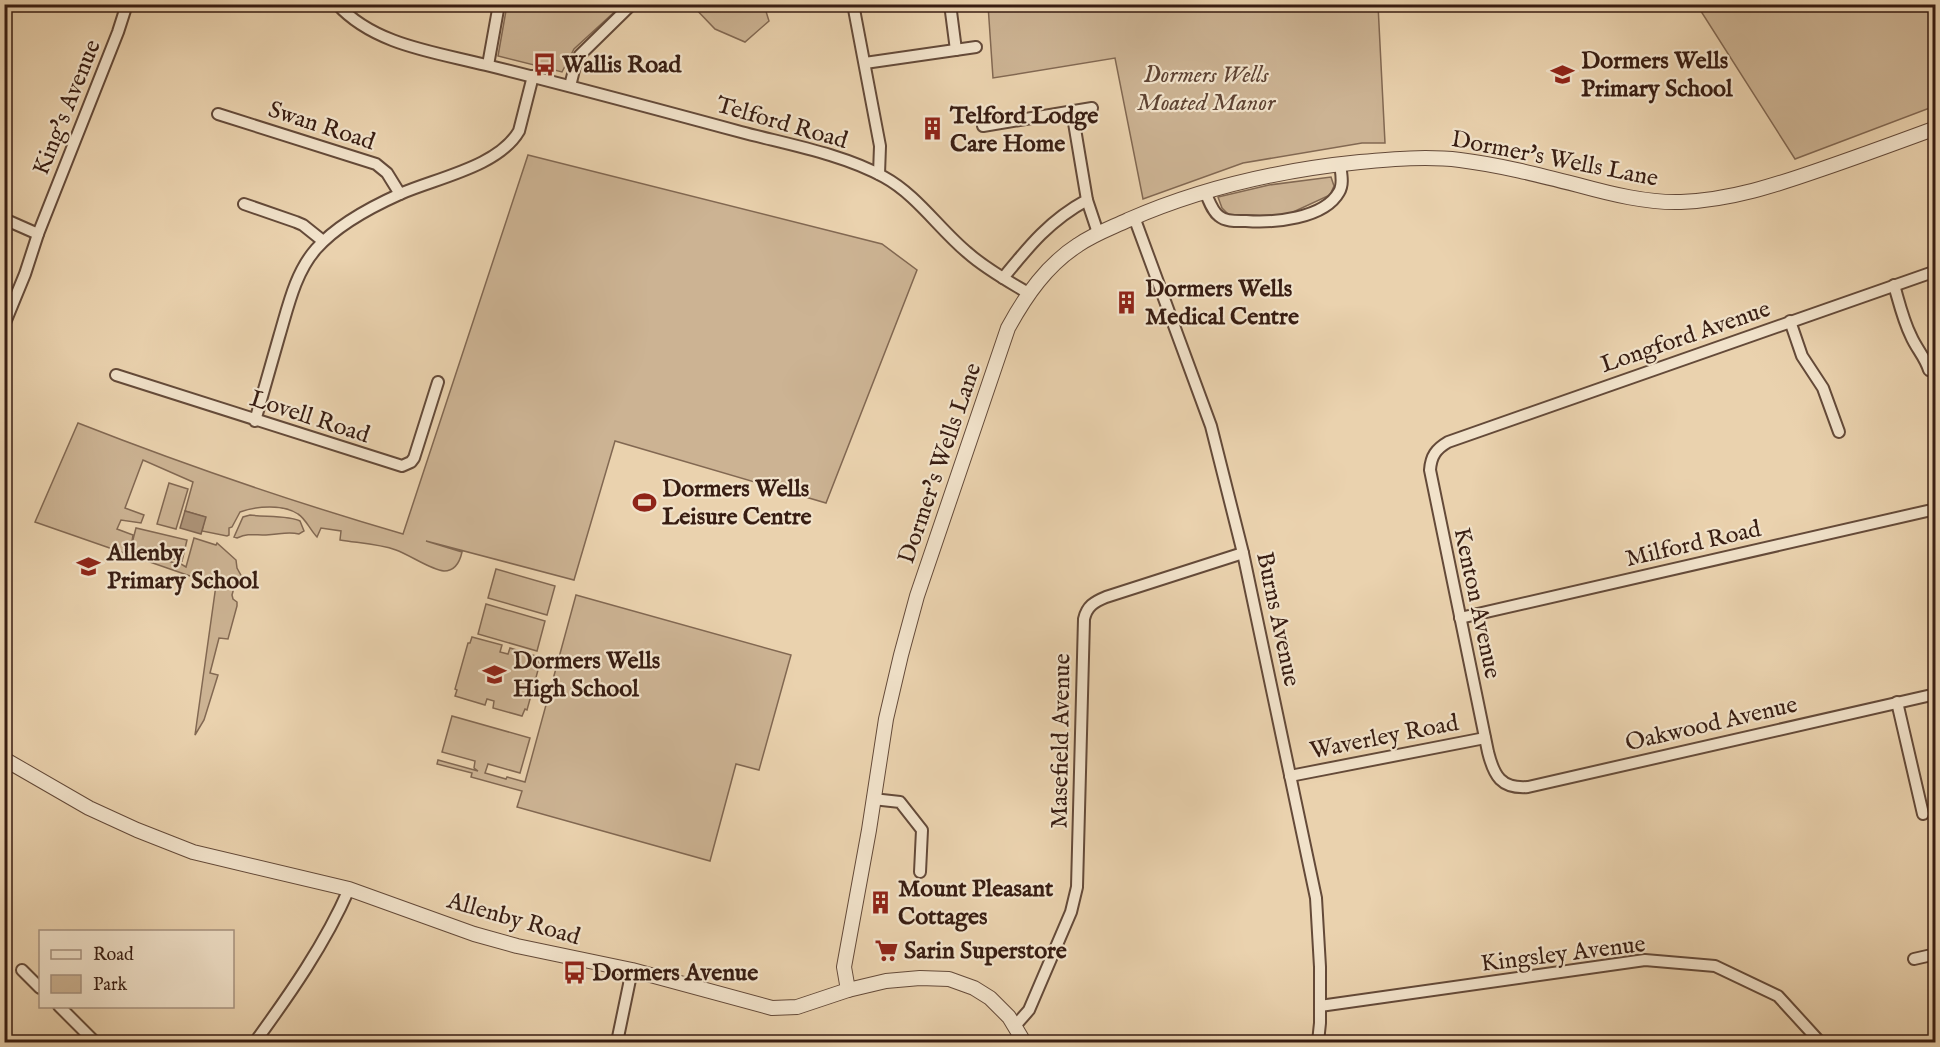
<svg xmlns="http://www.w3.org/2000/svg" width="1940" height="1047" font-family="'IM FELL English',serif">
  <style>
    .green { fill: #ccb393; stroke: #826852; stroke-width: 1.5 }
    .water { fill: #ad9479; stroke: #7e6450; stroke-width: 1.5 }
    .lines { fill: none; stroke-linecap: round; stroke-linejoin: round }
    .minor-casing { stroke: #644a39; stroke-width: 14 }
    .tertiary-casing { stroke: #644a39; stroke-width: 16 }
    .minor { stroke: #f1e2ca; stroke-width: 10 }
    .tertiary { stroke: #f1e2ca; stroke-width: 14 }
    .labels { text-anchor: middle; stroke-width: 4.5; stroke-linejoin: round; paint-order: stroke }
    .poi-label { font-size: 24px; font-weight: bold; fill: #381d12; stroke: #f1e2ca; text-anchor: start }
    .park-label { font-size: 24px; font-style: italic; fill: #5d4232; stroke: #f1e2ca }
    .street-label { font-size: 24px; fill: #381d12; stroke: #f1e2ca }
  </style>
  <rect width="100%" height="100%" fill="#ead2ae"/>
  <filter id="stains"><feTurbulence type="fractalNoise" baseFrequency=".00333" numOctaves="4"/><feColorMatrix values="0 0 0 0 .2 0 0 0 0 .09 0 0 0 0 .02 0 0 0 .5 -.17"/></filter>
  <radialGradient id="worn" r=".72"><stop offset=".6" stop-color="#630" stop-opacity="0"/><stop offset="1" stop-color="#630" stop-opacity=".3"/></radialGradient>
  <g class="green">
    <path d="M507,5V4L622,5L574,49L562,72L498,56Z"/>
    <path d="M692,5H764L769,21L745,42L715,29Z"/>
    <path d="M988,5H1378L1385,143H1362L1243,163L1143,199L1115,58L993,78Z"/>
    <path d="M1697,5H1935V106L1795,159Z"/>
    <path d="M528,155L882,244L917,270L826,503L615,441L574,580L426,541L462,552C460,561 455,571 444,571C431,570 410,555 396,550C379,544 358,543 340,540L341,531L321,528L317,537C310,530 306,519 298,514C283,504 257,506 240,512L232,527L229,528V535L227,536L202,531L205,517L185,511L193,482L143,460L125,508L144,515L141,523L121,520L117,529L133,535L131,547L136,528L187,540L182,561L131,548L130,550L175,563L176,561L186,567L194,538L216,545L217,543L236,560L237,568L243,579L235,584L232,595L233,599L237,602V606L228,639L219,638L210,673L218,675L204,720L195,735L216,585L35,522L78,423C185,465 293,502 403,534Z"/>
    <path d="M1331,177L1334,186L1330,195L1291,213L1281,215L1230,216L1222,208L1218,197L1269,185Z"/>
    <path d="M169,483L188,489L176,529L157,524Z"/>
    <path d="M250,515C264,517 290,515 300,521L304,531L299,534C286,531 279,535 266,535C253,535 249,533 237,538L234,537L243,517Z"/>
    <path d="M496,569L555,586L547,615L488,598Z"/>
    <path d="M576,595L791,655L759,770L736,764L710,861L517,807L522,791L471,777L472,773L437,764L438,760L478,771L474,768L475,761L442,752L452,716L530,738L520,773L488,764L485,773L506,779L507,777L525,782Z"/>
    <path d="M486,604L545,621L537,651L478,634Z"/>
    <path d="M472,637L502,645L500,652L508,654L510,648L539,657L538,662L540,663L527,710L525,709L522,716L493,708L494,701L487,699L485,705L455,696L457,690L455,689L468,643H470Z"/>
  </g>
  <path class="water" d="M185,511L206,517L201,534L180,528Z"/>
  <g class="lines">
    <defs>
      <g id="minor">
        <path d="M337,4C374,45 435,52 486,65C571,86 656,109 741,132C786,144 843,154 884,177C917,195 939,229 968,253C986,269 1008,281 1028,293"/>
        <path d="M853,4L880,146L879,174"/>
        <path d="M950,4L956,50"/>
        <path d="M865,63L976,47"/>
        <path d="M488,65L499,4"/>
        <path d="M570,86L576,62L580,55L632,4"/>
        <path d="M218,114L376,164L387,173L400,194"/>
        <path d="M983,126L1092,108"/>
        <path d="M1205,192C1209,200 1212,211 1219,216C1226,222 1237,221 1246,221C1273,223 1324,219 1339,192C1344,184 1341,173 1340,164"/>
        <path d="M1087,200L1098,233"/>
        <path d="M244,204L296,222L303,225L323,241"/>
        <path d="M1134,217L1211,426L1243,553L1316,898L1320,967V1023L1318,1042"/>
        <path d="M4,219L38,234"/>
        <path d="M1936,271L1448,442C1436,449 1431,456 1430,470L1488,752C1494,776 1501,789 1528,787L1936,694"/>
        <path d="M1003,278C1029,246 1050,220 1087,200L1072,111"/>
        <path d="M1894,285C1899,302 1903,320 1911,336C1916,348 1925,357 1929,370"/>
        <path d="M1790,321L1802,356L1823,388L1839,432"/>
        <path d="M4,325L25,274L38,234L118,32L127,4"/>
        <path d="M116,375L402,466L411,462L414,458L438,382"/>
        <path d="M255,421C263,393 271,365 279,337C288,307 295,273 316,249C337,225 371,207 400,194C436,178 498,167 519,131L533,76"/>
        <path d="M1460,618L1936,509"/>
        <path d="M1897,702L1923,814"/>
        <path d="M1290,776L1485,738"/>
        <path d="M873,799L900,802L922,830L920,872"/>
        <path d="M1914,959L1936,954"/>
        <path d="M22,970L40,988"/>
        <path d="M59,1006L95,1042"/>
        <path d="M1320,1006L1645,960L1715,966L1778,996L1820,1042"/>
        <path d="M1015,1026L1029,1010L1071,912L1077,887L1084,619C1087,606 1094,602 1106,597L1243,553"/>
        <path d="M255,1042C290,994 325,944 349,889"/>
        <path d="M617,1042L632,970"/>
      </g>
      <g id="tertiary">
        <path d="M4,759L89,808L137,830L193,852L349,889L474,934L517,946L632,970L772,1008L797,1007L848,990L886,981L920,978L949,979L974,988L990,998L1009,1017L1024,1042"/>
        <path d="M848,990L844,967L869,830L886,719L901,655L917,596L1008,328C1026,295 1047,265 1078,245C1094,234 1111,228 1128,220C1201,188 1280,170 1360,162C1393,159 1427,156 1460,160C1500,165 1539,175 1578,185C1611,194 1647,203 1681,202C1731,200 1776,185 1822,169C1860,156 1898,142 1936,128"/>
      </g>
    </defs>
    <use href="#minor" class="minor-casing"/>
    <use href="#tertiary" class="tertiary-casing"/>
    <use href="#minor" class="minor"/>
    <use href="#tertiary" class="tertiary"/>
  </g>
  <defs>
    <symbol id="bus-bare" viewBox="-9 -9 18 18"><path d="M-5-6H5V4H4V6H2V4H-2V6H-4V4H-5ZM-3.5-4V0h7V-4ZM-3.5 1.2v1.5H-2V1.2ZM2 1.2v1.5H3.5V1.2Z" fill="#8f2418" stroke="#f1e2ca" stroke-width="2.5" paint-order="stroke"/></symbol>
    <symbol id="school-bare" viewBox="-9 -9 18 18"><path d="M0-5L7-2L0 1L-7-2ZM-4 1L0 2.5L4 1V4Q0 6-4 4Z" fill="#8f2418" stroke="#f1e2ca" stroke-width="2.5" paint-order="stroke"/></symbol>
    <symbol id="building-bare" viewBox="-9 -9 18 18"><path d="M-4-6H4V6H1V3H-1V6H-4ZM-2.5-4.3h1.7v1.8h-1.7ZM.8-4.3h1.7v1.8H.8ZM-2.5-1h1.7V.8h-1.7ZM.8-1h1.7V.8H.8Z" fill="#8f2418" stroke="#f1e2ca" stroke-width="2.5" paint-order="stroke"/></symbol>
    <symbol id="stadium-bare" viewBox="-9 -9 18 18"><path d="M0-5a6.5 5 0 1 0 0 10a6.5 5 0 1 0 0-10ZM-3.5-1.8h7v3.6h-7Z" fill="#8f2418" stroke="#f1e2ca" stroke-width="2.5" paint-order="stroke"/></symbol>
    <symbol id="supermarket-bare" viewBox="-9 -9 18 18"><path d="M-6-5.5h2.5l.6 2H6L4.5 2H-2.5L-4.4-4H-6ZM-1.5 3.2a1.3 1.3 0 1 0 .1 0ZM3 3.2a1.3 1.3 0 1 0 .1 0Z" fill="#8f2418" stroke="#f1e2ca" stroke-width="2.5" paint-order="stroke"/></symbol>
  </defs>
  <g fill-rule="evenodd">
    <use href="#bus-bare" x="528" y="48" width="33" height="33"/>
    <use href="#school-bare" x="1546" y="58" width="33" height="33"/>
    <use href="#building-bare" x="916" y="112" width="33" height="33"/>
    <use href="#building-bare" x="1110" y="286" width="33" height="33"/>
    <use href="#stadium-bare" x="628" y="486" width="33" height="33"/>
    <use href="#school-bare" x="72" y="550" width="33" height="33"/>
    <use href="#school-bare" x="478" y="658" width="33" height="33"/>
    <use href="#building-bare" x="864" y="886" width="33" height="33"/>
    <use href="#supermarket-bare" x="870" y="934" width="33" height="33"/>
    <use href="#bus-bare" x="558" y="956" width="33" height="33"/>
  </g>
  <g class="labels">
    <g class="poi-label">
      <text x="1581" y="68">Dormers Wells<tspan x="1581" dy="28">Primary School</tspan></text>
      <text x="562" y="72">Wallis Road</text>
      <text x="950" y="123">Telford Lodge<tspan x="950" dy="28">Care Home</tspan></text>
      <text x="1145" y="296">Dormers Wells<tspan x="1145" dy="28">Medical Centre</tspan></text>
      <text x="662" y="496">Dormers Wells<tspan x="662" dy="28">Leisure Centre</tspan></text>
      <text x="107" y="560">Allenby<tspan x="107" dy="28">Primary School</tspan></text>
      <text x="513" y="668">Dormers Wells<tspan x="513" dy="28">High School</tspan></text>
      <text x="898" y="896">Mount Pleasant<tspan x="898" dy="28">Cottages</tspan></text>
      <text x="904" y="958">Sarin Superstore</text>
      <text x="592" y="980">Dormers Avenue</text>
    </g>
    <g class="park-label">
      <text x="1206" y="82">Dormers Wells<tspan x="1206" dy="28">Moated Manor</tspan></text>
    </g>
    <g class="street-label">
      <text transform="translate(66 107) rotate(-68)" y="8">King's Avenue</text>
      <text transform="translate(782 122) rotate(16)" y="8">Telford Road</text>
      <text transform="translate(322 125) rotate(18)" y="8">Swan Road</text>
      <text transform="translate(1555 158) rotate(11)" y="8">Dormer's Wells Lane</text>
      <text transform="translate(1685 336) rotate(-19)" y="8">Longford Avenue</text>
      <text transform="translate(310 416) rotate(18)" y="8">Lovell Road</text>
      <text transform="translate(939 463) rotate(-71)" y="8">Dormer’s Wells Lane</text>
      <text transform="translate(1693 543) rotate(-13)" y="8">Milford Road</text>
      <text transform="translate(1478 603) rotate(78)" y="8">Kenton Avenue</text>
      <text transform="translate(1279 619) rotate(78)" y="8">Burns Avenue</text>
      <text transform="translate(1711 723) rotate(-13)" y="8">Oakwood Avenue</text>
      <text transform="translate(1384 736) rotate(-11)" y="8">Waverley Road</text>
      <text transform="translate(1060 741) rotate(-89)" y="8">Masefield Avenue</text>
      <text transform="translate(514 918) rotate(16)" y="8">Allenby Road</text>
      <text transform="translate(1563 953) rotate(-7)" y="8">Kingsley Avenue</text>
    </g>
  </g>
  <rect width="1940" height="1047" fill="none" stroke="#ead2ae" stroke-width="24"/>
  <rect x="6" y="6" width="1928" height="1035" fill="none" stroke="#381d12" stroke-width="3"/>
  <rect x="12" y="12" width="1916" height="1023" fill="none" stroke="#381d12" stroke-width="1.5"/>
  <rect x="39" y="930" width="195" height="78" fill="#f1e2ca" stroke="#a79380" stroke-width="1.5"/>
  <rect x="51" y="950" width="30" height="9" fill="#f1e2ca" stroke="#a79380" stroke-width="1.5"/>
  <text x="93" y="960" font-size="18" fill="#381d12">Road</text>
  <rect x="51" y="975" width="30" height="18" fill="#ccb393" stroke="#a79380" stroke-width="1.5"/>
  <text x="93" y="990" font-size="18" fill="#381d12">Park</text>
  <rect width="100%" height="100%" filter="url(#stains)"/>
  <rect width="100%" height="100%" fill="url(#worn)"/>
</svg>
